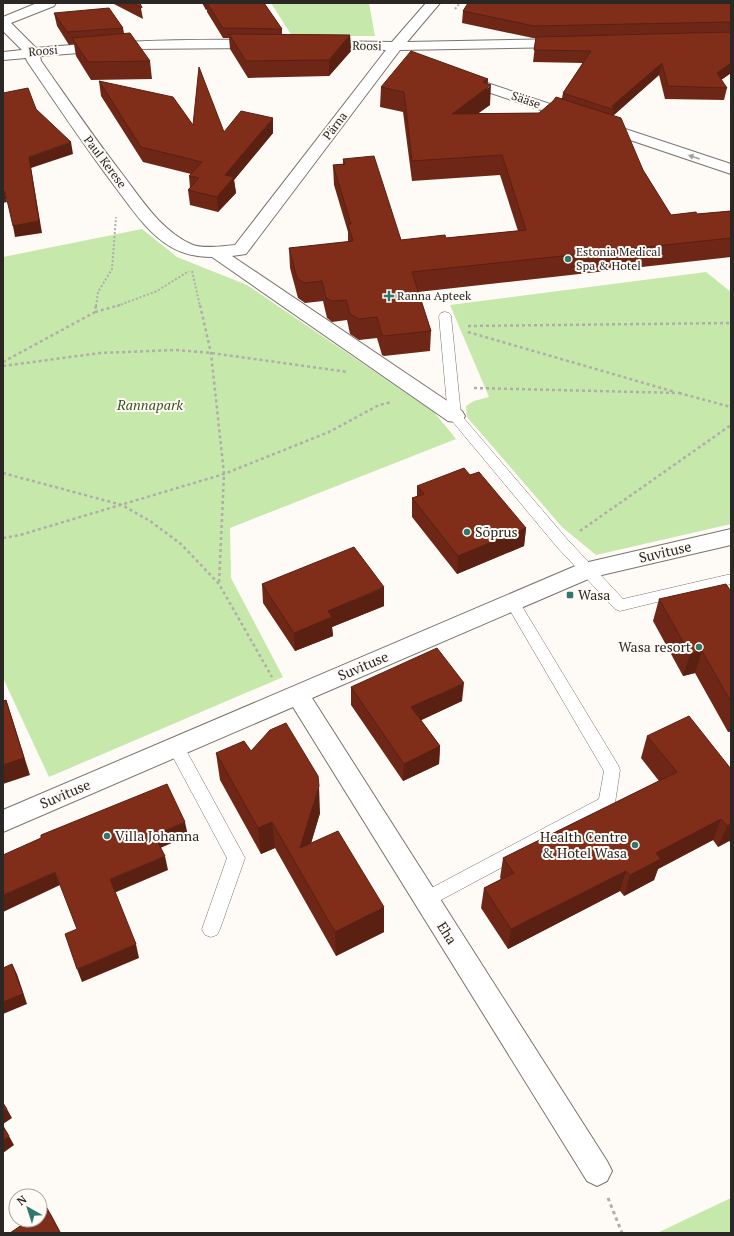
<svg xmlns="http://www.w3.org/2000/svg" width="734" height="1236" font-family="'PT Serif',serif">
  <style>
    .green { fill: #c6e8aa }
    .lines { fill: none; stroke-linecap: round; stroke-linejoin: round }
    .lane-casing { stroke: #7a746e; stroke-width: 1 }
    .street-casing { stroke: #7a746e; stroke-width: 2 }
    .path-far2 { stroke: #b1adaa; stroke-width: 2; stroke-dasharray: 2 2; stroke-linecap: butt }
    .path-far1 { stroke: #b1adaa; stroke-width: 2.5; stroke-dasharray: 3 3; stroke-linecap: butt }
    .path { stroke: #b1adaa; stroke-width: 3; stroke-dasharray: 3.5 3.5; stroke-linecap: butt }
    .lane { fill: #fff; fill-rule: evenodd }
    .street { fill: #fff; fill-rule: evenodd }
    .wall { fill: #6e2716 }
    .shaded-wall { fill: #5a2012 }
    .building { fill: #802d1a; stroke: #5a2012 }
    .oneway { fill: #9f9e9d }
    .poi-dot { fill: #32776b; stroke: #fefaf6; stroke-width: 1.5 }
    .labels { text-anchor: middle; stroke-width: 4; stroke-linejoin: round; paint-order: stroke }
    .far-street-label { font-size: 12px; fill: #2a2725; stroke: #fefaf6 }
    .far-poi-label { font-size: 12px; fill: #2a2725; stroke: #fefaf6; text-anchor: start }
    .park-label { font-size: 14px; font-style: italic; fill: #38541b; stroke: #fefaf6 }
    .poi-label { font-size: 14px; fill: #2a2725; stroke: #fefaf6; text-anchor: start }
    .street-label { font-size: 14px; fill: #2a2725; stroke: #fefaf6 }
  </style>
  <rect width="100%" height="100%" fill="#fefaf6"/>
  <g class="green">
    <path d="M271,3H369L375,36H292Z"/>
    <path d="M142,229L177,257L247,285L434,412L456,439L230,528L231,578L283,677L49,777L3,678V257Z"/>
    <path d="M706,272L731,292V524L596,555L562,527L467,417L466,406L474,401L489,397L450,305Z"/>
    <path d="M731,1198V1233H657Z"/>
  </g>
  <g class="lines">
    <defs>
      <g id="lane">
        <path d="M445,312L449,313L451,316L461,415L567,539L623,599L731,574V584L620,611L615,609L557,547L448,416L439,316L441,313Z"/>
        <path d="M512,596L517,598L618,765L620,770L615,803L613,808L426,908L420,906L417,900L420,894L599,799L604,771L505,602L507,598Z"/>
        <path d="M175,739L181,741L245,858L220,929L217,935L211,937L205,935L202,929L227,858L167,746L169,741Z"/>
      </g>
      <g id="street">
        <path d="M37,3H56L54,6L11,23L36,48C110,41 184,39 259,40L264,41L266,44L264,47L259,48L131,49L40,56L41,61C68,99 94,138 123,175C142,200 162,232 193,245C204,249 223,246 235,245L386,50L322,49L317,48L315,45L317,42L322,41L392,42L426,3H440L407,42L565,39L570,40L572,43L570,46L565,47L400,50L246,254L232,256L462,411L465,416L462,421L455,422L448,421L212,257C197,257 183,254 171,247C146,232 130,206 113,184C83,144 55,102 27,61L26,58L3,60V52L22,50L3,31V17Z"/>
        <path d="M463,75L731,164V174L458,82L456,79L458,76Z"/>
        <path d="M731,529V545L593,577L312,698L607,1161L612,1171L607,1181L597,1186L587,1181L293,707L3,832V810L580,564Z"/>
      </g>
    </defs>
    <use href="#lane" class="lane-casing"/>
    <use href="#street" class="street-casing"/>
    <g class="path-far2">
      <path d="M455,9L460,3"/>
      <path d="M192,271L200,306"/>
      <path d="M96,306L98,292L112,269L116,217"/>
      <path d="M117,306L157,291L189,271"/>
    </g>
    <g class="path-far1">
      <path d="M200,305L211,353L224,474L219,584"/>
      <path d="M95,312L120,305"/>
      <path d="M468,326L731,323"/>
      <path d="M468,332L675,392"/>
      <path d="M3,362L95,312L96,305"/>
      <path d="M3,366L100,353L176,350L211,353L348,372"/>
      <path d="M474,388L680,393"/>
      <path d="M679,393L731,407"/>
      <path d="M3,473L122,505L150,521L181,544L219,584L272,677"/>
      <path d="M580,531L731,425"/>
      <path d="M3,538L20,535L224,474L329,432L379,405L392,402"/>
    </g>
    <path class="path" d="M608,1198L622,1233"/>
    <use href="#lane" class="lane"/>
    <use href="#street" class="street"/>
  </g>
  <g class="wall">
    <path d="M112,3H140L143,19Z"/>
    <path d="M202,3H264L282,29V34L350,35L351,51L329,76L248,78L230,49L229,38H223L207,12V9L206,10Z"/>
    <path d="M731,3V73L721,80L727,88L724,100L665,99L659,75L613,115L643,170L671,215L697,214L731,211V257L418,292L431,331L430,351L384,356L382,355L377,338L359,340L350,334L347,320L332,322L327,318L323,301L305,303L298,298L290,268L289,248L348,242V232L334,185L333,165L343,164V159L401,240L446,238L518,231L500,175L412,181L403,112L380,107L381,87L488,79L487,84L490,105L478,113H539L562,98L563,93L583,63L533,62L536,38H533L462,23L463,11Z"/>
    <path d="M54,13L123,28L124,33L150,61L152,79L91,80L76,56L74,44L69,45L57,26Z"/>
    <path d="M99,81L193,125L224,132L273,133L234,180L236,193L218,212L190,205L188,190L190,188L189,176L191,174L143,162L101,96Z"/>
    <path d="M470,475L526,528L524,546L457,574L412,517V498L417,497V486Z"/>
    <path d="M262,584L384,606L332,627L333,636L295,651L263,603Z"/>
    <path d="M731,590V731L728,732L695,673L683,676L653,621L659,599Z"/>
    <path d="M351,687L462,701L421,720L440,746L439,764L403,781L351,705Z"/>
    <path d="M647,736L731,769V843L729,841L718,847L713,840L658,869L654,880L624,896L620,891L508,949L481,908L484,888L501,879L500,878L503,858L659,781L641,758Z"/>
    <path d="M251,751L320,813L311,843L384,932L336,956L275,848L261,854L220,780L216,753Z"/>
  </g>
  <g class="shaded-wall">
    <path d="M205,3H206L207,9L206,10Z"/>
    <path d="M350,35L351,51L329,76V60Z"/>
    <path d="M662,63L659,75L613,116L614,110L612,106Z"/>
    <path d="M731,63V73L714,85L717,73Z"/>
    <path d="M488,79L487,89L491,85L490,105L451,133L452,114L483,82Z"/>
    <path d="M273,118V133L234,180L236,193L218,212L217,197L225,175Z"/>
    <path d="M71,142L73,154L31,168L42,233L15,237L13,226L29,157Z"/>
    <path d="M3,191H5L7,202L3,203Z"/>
    <path d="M526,528L524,546L457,574L458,556Z"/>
    <path d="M384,587V606L332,627L333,636L295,651L294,633L328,611Z"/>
    <path d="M702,651L695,673L683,676L690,654Z"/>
    <path d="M464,683L462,701L411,725V707Z"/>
    <path d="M6,700L12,718L30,775L3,784V765Z"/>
    <path d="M731,725V731L728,732Z"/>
    <path d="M440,746L439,764L403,781L404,764Z"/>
    <path d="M319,786L320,813L302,874L300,848Z"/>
    <path d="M721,819L713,840L658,869L654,880L624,896L630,875L656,853Z"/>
    <path d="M185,822L188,836L158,849L154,835Z"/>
    <path d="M272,822L275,848L261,854L258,828Z"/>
    <path d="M731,824V837L729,841L718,847L727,826Z"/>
    <path d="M165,856L168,870L114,893L110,879Z"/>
    <path d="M626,871L620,891L508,949L511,929Z"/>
    <path d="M55,872L60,885L3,912V895Z"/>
    <path d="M384,907V932L336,956L335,932Z"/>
    <path d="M136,944L139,958L82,982L77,969Z"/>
    <path d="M12,964L17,974L27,1004L3,1014V1002Z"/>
    <path d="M7,1109L12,1118L3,1124V1111Z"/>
    <path d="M9,1136L14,1145L3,1153V1140Z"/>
    <path d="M47,1208L52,1216L61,1233H60Z"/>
  </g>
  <g class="building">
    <path d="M133,3H140L142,8Z"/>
    <path d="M207,3H264L282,29L223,28Z"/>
    <path d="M468,3H731V22L534,26L463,11Z"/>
    <path d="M109,8L123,28L67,32L54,13Z"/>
    <path d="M731,32V63L717,73L727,88L668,86L662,63L612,106L614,110L563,93L591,51L534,50L536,37Z"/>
    <path d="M130,33L150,61L88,62L72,38Z"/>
    <path d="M229,34L350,35L329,60L246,61Z"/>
    <path d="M411,51L488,79L483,82L491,85L452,114L539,113L553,101L556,97L621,118L643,170L671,215L696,212L697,214L731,211V238L412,272L431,331L384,336L382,335L377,317L359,319L350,314L346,300L332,301L326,298L322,281L304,283L297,278L289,248L353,241L348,224H351L333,165L345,164L343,159L374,156L401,240L445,235L446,238L526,230L502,155L412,161L404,92L381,87Z"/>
    <path d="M199,67L224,132L241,111L273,118L225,175L234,177L217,197L188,190L199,178L189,176L202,162L141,147L99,81L173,97L193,125Z"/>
    <path d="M28,88L36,109L71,142L29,157L39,221L13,226L5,191H3V93Z"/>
    <path d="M464,468L470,475L479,472L526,528L458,556L412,498L424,494L417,486Z"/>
    <path d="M354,547L384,587L328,611L332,617L294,633L262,584Z"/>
    <path d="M726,584L730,590H731V702L702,651L690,654L659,599Z"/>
    <path d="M437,648L464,683L411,707L440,746L404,764L351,687Z"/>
    <path d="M6,700L24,758L3,765V701Z"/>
    <path d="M689,716L731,769V824L727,826L721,819L656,853L661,859L630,875L626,871L511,929L484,888L514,873L503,858L677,772L647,736Z"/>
    <path d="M286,723L318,776L319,786L300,848L338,831L384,907L335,932L272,822L258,828L216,753L244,741L251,751L270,730Z"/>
    <path d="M167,784L185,822L154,835L165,856L110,879L136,944L77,969L65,934L77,929L55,872L3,895V855L41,838V835Z"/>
    <path d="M12,964L23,994L3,1002V968Z"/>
    <path d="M3,1103L7,1109L3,1111Z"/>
    <path d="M3,1126L9,1136L3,1140Z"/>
    <path d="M47,1208L60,1233H10L29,1220H40V1213Z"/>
  </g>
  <defs><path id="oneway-solid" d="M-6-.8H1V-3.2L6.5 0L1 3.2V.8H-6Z"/></defs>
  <use class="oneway" href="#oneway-solid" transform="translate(694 157) rotate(-161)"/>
  <g class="poi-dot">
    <circle cx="568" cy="259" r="4"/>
    <path d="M387 290h4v4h4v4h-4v4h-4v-4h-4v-4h4z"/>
    <circle cx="467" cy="532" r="4"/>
    <rect x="566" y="591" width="8" height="8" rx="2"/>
    <circle cx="699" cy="647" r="4"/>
    <circle cx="107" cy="836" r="4"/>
    <circle cx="635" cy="845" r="4"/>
  </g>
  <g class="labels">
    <g class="far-street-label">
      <text transform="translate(367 46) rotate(1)" y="4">Roosi</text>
      <text transform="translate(43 51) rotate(-5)" y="4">Roosi</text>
      <text transform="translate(526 100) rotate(19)" y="4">Sääse</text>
      <text transform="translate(335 126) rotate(-53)" y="4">Pärna</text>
      <text transform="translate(105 162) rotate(53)" y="4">Paul Kerese</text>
    </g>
    <g class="far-poi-label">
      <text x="576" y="256">Estonia Medical<tspan x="576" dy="14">Spa &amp; Hotel</tspan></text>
      <text x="397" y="300">Ranna Apteek</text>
    </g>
    <g class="park-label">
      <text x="150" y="410">Rannapark</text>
    </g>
    <g class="poi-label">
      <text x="475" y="537">Sõprus</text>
      <text x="578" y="600">Wasa</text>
      <text x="691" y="652" text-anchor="end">Wasa resort</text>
      <text x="115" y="841">Villa Johanna</text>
      <text x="627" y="842" text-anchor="end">Health Centre<tspan x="627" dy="16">&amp; Hotel Wasa</tspan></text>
    </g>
    <g class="street-label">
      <text transform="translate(665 552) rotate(-13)" y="5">Suvituse</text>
      <text transform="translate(363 666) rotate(-23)" y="5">Suvituse</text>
      <text transform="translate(65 794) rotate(-23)" y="5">Suvituse</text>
      <text transform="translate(447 933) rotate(58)" y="5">Eha</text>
    </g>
  </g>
  <rect width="734" height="1236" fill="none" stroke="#2a2725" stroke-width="8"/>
  <g transform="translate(28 1208) rotate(321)"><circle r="19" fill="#fefaf6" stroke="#a9a6a2"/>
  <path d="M0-3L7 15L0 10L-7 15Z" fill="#32776b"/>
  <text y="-6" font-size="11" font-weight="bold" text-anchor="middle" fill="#2a2725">N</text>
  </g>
</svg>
